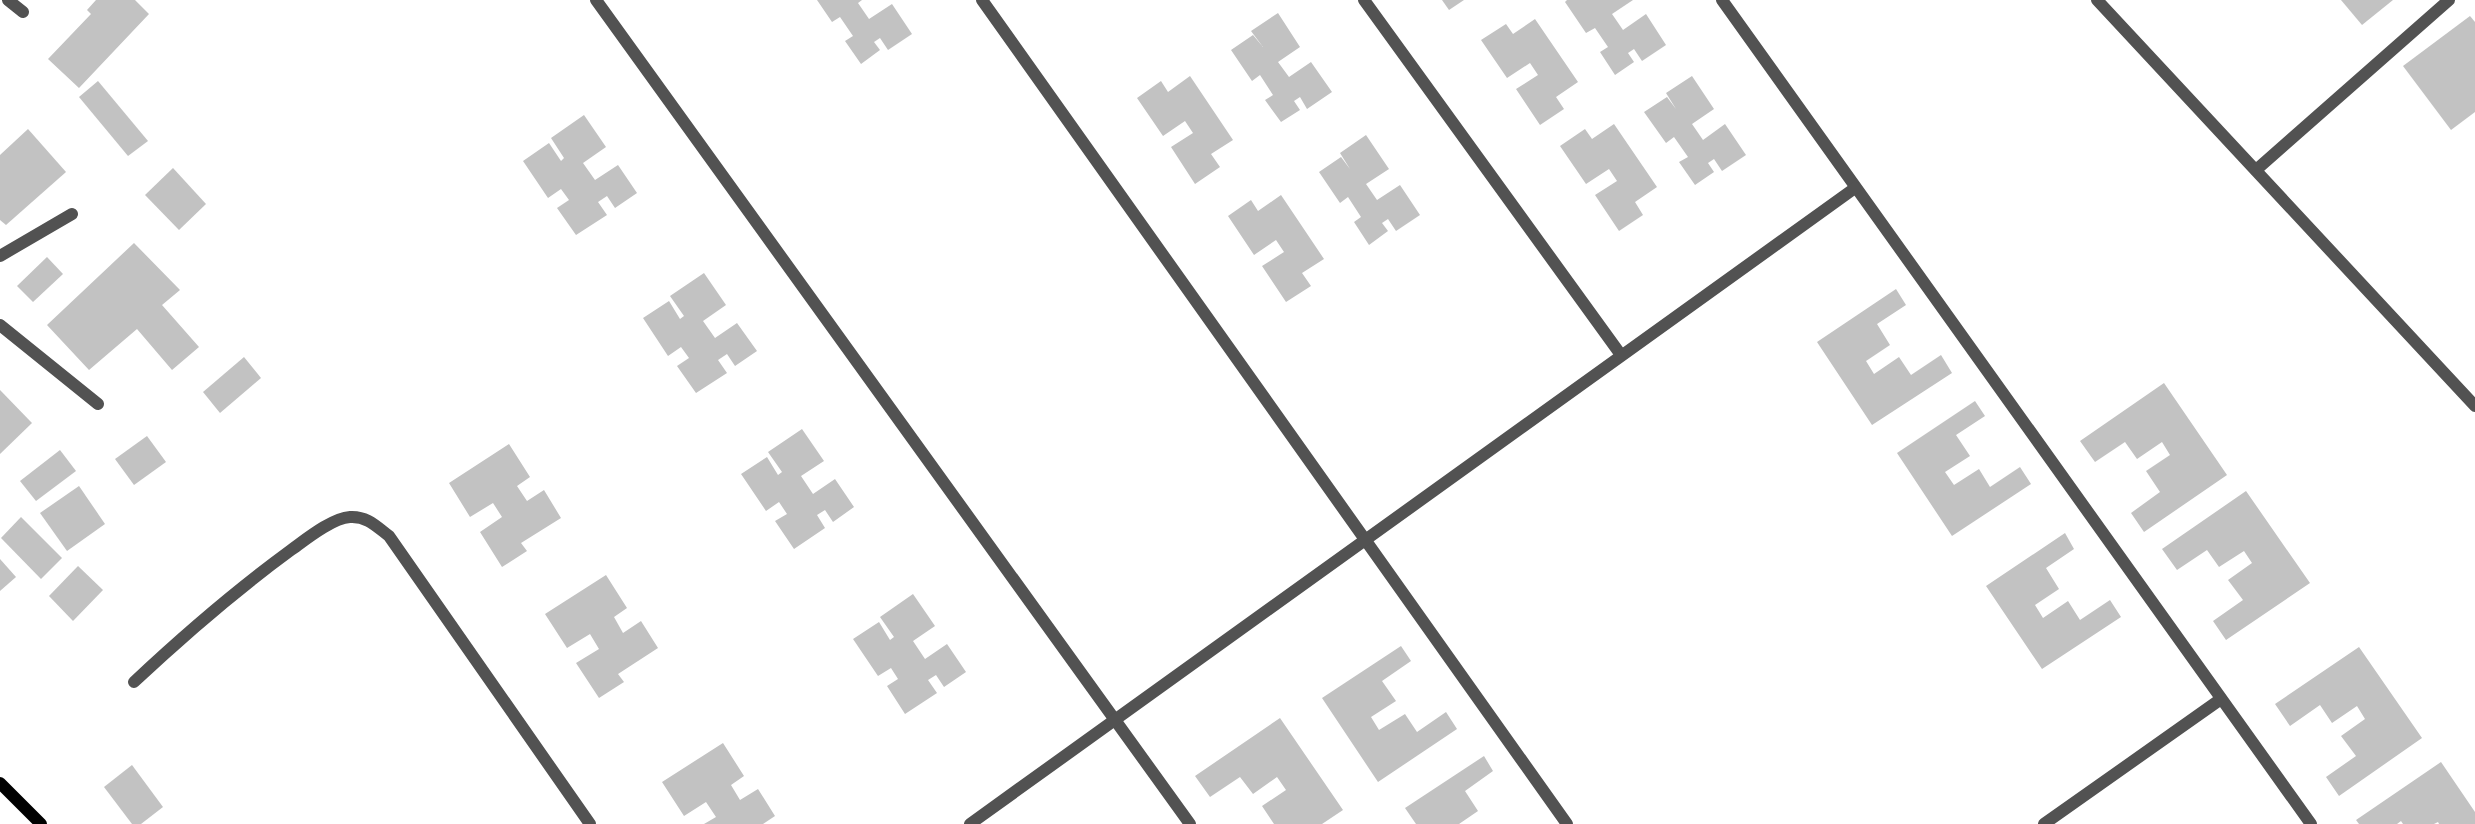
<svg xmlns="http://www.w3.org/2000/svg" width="2475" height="824" font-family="'Public Sans',sans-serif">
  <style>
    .building { fill: #c2c2c2 }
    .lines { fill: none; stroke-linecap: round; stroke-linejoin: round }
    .minor { stroke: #525252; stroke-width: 12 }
    .major { stroke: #000; stroke-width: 12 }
  </style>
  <rect width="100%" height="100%" fill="#fff"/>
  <g class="building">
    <path d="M96,0H135L149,14L79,88L48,59L91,14L87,10Z"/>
    <path d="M817,0H862L858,3L869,19L892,4L912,34L888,50L880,38L874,42L880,50L861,64L845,41L853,36L840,17L832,22Z"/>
    <path d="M1442,0H1464L1449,10Z"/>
    <path d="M1567,0H1633L1612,14L1623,30L1646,14L1666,45L1642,61L1634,49L1628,53L1634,62L1615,75L1600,52L1608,47L1595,28L1586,33L1565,2Z"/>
    <path d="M2341,0H2393L2362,25Z"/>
    <path d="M1278,13L1300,47L1278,62L1289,77L1311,62L1332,92L1307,109L1300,97L1294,101L1300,110L1281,122L1265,100L1273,95L1260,75L1252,81L1231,50L1253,35L1263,47L1251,31Z"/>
    <path d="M2470,16L2475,22V112L2451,130L2403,66Z"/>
    <path d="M1535,19L1578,82L1556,97L1564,109L1540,125L1516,89L1538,75L1530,63L1507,78L1481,40L1506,24L1513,34Z"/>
    <path d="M1190,76L1233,140L1211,154L1220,167L1195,184L1171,147L1193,133L1185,121L1163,136L1137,98L1161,81L1168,92Z"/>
    <path d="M1692,76L1714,109L1692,124L1703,140L1725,124L1746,155L1722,171L1714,159L1708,163L1714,172L1695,185L1679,162L1688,157L1674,137L1666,143L1644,112L1667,97L1676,109L1666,93Z"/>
    <path d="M98,81L148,141L128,156L79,97Z"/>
    <path d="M584,115L606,147L583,163L595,180L618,165L637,193L615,208L607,196L598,202L607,215L576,235L557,208L569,200L561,189L548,198L523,161L549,143L561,161L564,158L551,138Z"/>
    <path d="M1614,124L1657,187L1635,202L1643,215L1619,231L1595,195L1617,181L1609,169L1586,184L1560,146L1585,129L1592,139Z"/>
    <path d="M28,129L66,172L6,225L0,220V155Z"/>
    <path d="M1366,135L1389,169L1366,184L1377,200L1400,185L1420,215L1396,231L1388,219L1382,223L1388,231L1369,245L1354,222L1361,217L1348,197L1340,203L1319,172L1341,157L1350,169L1340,153Z"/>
    <path d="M173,168L206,204L179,230L145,195Z"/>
    <path d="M1281,195L1324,259L1302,273L1311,286L1286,302L1262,266L1284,252L1276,240L1254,255L1228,216L1251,200L1258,211Z"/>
    <path d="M134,243L180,290L162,305L199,347L172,370L137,329L89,370L47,325Z"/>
    <path d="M47,257L63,274L33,302L17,286Z"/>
    <path d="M704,273L726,305L703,321L715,338L737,323L757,351L735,366L727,354L718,360L727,373L696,393L677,366L689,358L681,347L668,356L643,318L669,301L680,319L684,316L670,296Z"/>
    <path d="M1896,289L1906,305L1877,324L1890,345L1866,361L1874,374L1899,357L1911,375L1941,355L1952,373L1872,425L1817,342Z"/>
    <path d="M244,357L261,378L220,413L203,392Z"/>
    <path d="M2164,383L2227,475L2144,532L2131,513L2160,492L2146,471L2170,455L2162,442L2137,459L2125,442L2095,462L2080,441Z"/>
    <path d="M0,390L32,423L0,454Z"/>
    <path d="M1975,401L1985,416L1956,435L1970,456L1945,472L1954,485L1979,469L1990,487L2020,467L2031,484L1952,536L1897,453Z"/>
    <path d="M802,429L824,461L801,476L813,494L835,479L854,507L833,522L825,510L817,515L825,528L794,549L775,521L787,514L779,502L766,511L741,474L767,457L778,475L782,472L768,452Z"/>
    <path d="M147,436L166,462L134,485L115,459Z"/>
    <path d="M509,444L530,477L517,486L527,501L544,490L561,518L521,543L527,551L502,567L480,532L502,517L493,503L470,517L449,483Z"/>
    <path d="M60,450L76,471L36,501L20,481Z"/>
    <path d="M79,486L105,524L67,551L40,513Z"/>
    <path d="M2246,491L2310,583L2226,640L2213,621L2243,600L2228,580L2252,563L2244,551L2219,567L2207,550L2177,570L2162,549Z"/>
    <path d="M21,517L62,558L41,579L1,538Z"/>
    <path d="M2065,533L2074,549L2046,568L2059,589L2035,605L2043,618L2068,601L2080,620L2110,600L2121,617L2042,669L1986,586Z"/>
    <path d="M0,559L16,577L0,591Z"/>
    <path d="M78,566L103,590L73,621L49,596Z"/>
    <path d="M606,575L627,608L614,617L623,633L641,621L658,648L618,674L624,682L599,698L576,663L599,649L590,634L567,648L545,614Z"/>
    <path d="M913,594L935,626L913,641L925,659L947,644L966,672L944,687L936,675L928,680L937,693L905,714L887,686L898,679L891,668L878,676L853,639L879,622L890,640L894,637L880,617Z"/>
    <path d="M1401,646L1411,661L1382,681L1396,701L1371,717L1379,730L1405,714L1417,732L1446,712L1457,729L1378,782L1322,698Z"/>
    <path d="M2359,647L2422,738L2339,796L2326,777L2356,756L2341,736L2365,719L2357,706L2332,723L2320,705L2290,726L2275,704Z"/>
    <path d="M1280,718L1343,810L1322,824H1274L1262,806L1286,790L1277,777L1253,794L1240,777L1210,797L1195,776Z"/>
    <path d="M723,743L744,776L731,785L740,800L758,789L775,816L763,824H704L716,817L706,802L684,816L662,782Z"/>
    <path d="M1484,756L1493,771L1465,791L1478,811L1459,824H1416L1405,808Z"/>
    <path d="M2441,762L2475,812V824H2439L2438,822L2434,824H2403L2401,821L2397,824H2359L2356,820Z"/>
    <path d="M132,765L163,807L141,824H132L104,787Z"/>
  </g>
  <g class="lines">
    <g class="minor">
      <path d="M8,0L23,12"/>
      <path d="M596,0L1190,824"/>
      <path d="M982,0L1567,824"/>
      <path d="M1364,0L1621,355"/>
      <path d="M1722,0L2311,824"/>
      <path d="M2097,0L2475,406"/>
      <path d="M2256,170L2449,0"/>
      <path d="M0,256L72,214"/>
      <path d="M0,325L98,404"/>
      <path d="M134,682C184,635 235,591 291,550C305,540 332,518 350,517C367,516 376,526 389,536L590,824"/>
      <path d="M970,824L1855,188"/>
      <path d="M2044,824L2221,699"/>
    </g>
    <path class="major" d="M0,783L41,824"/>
  </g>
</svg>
